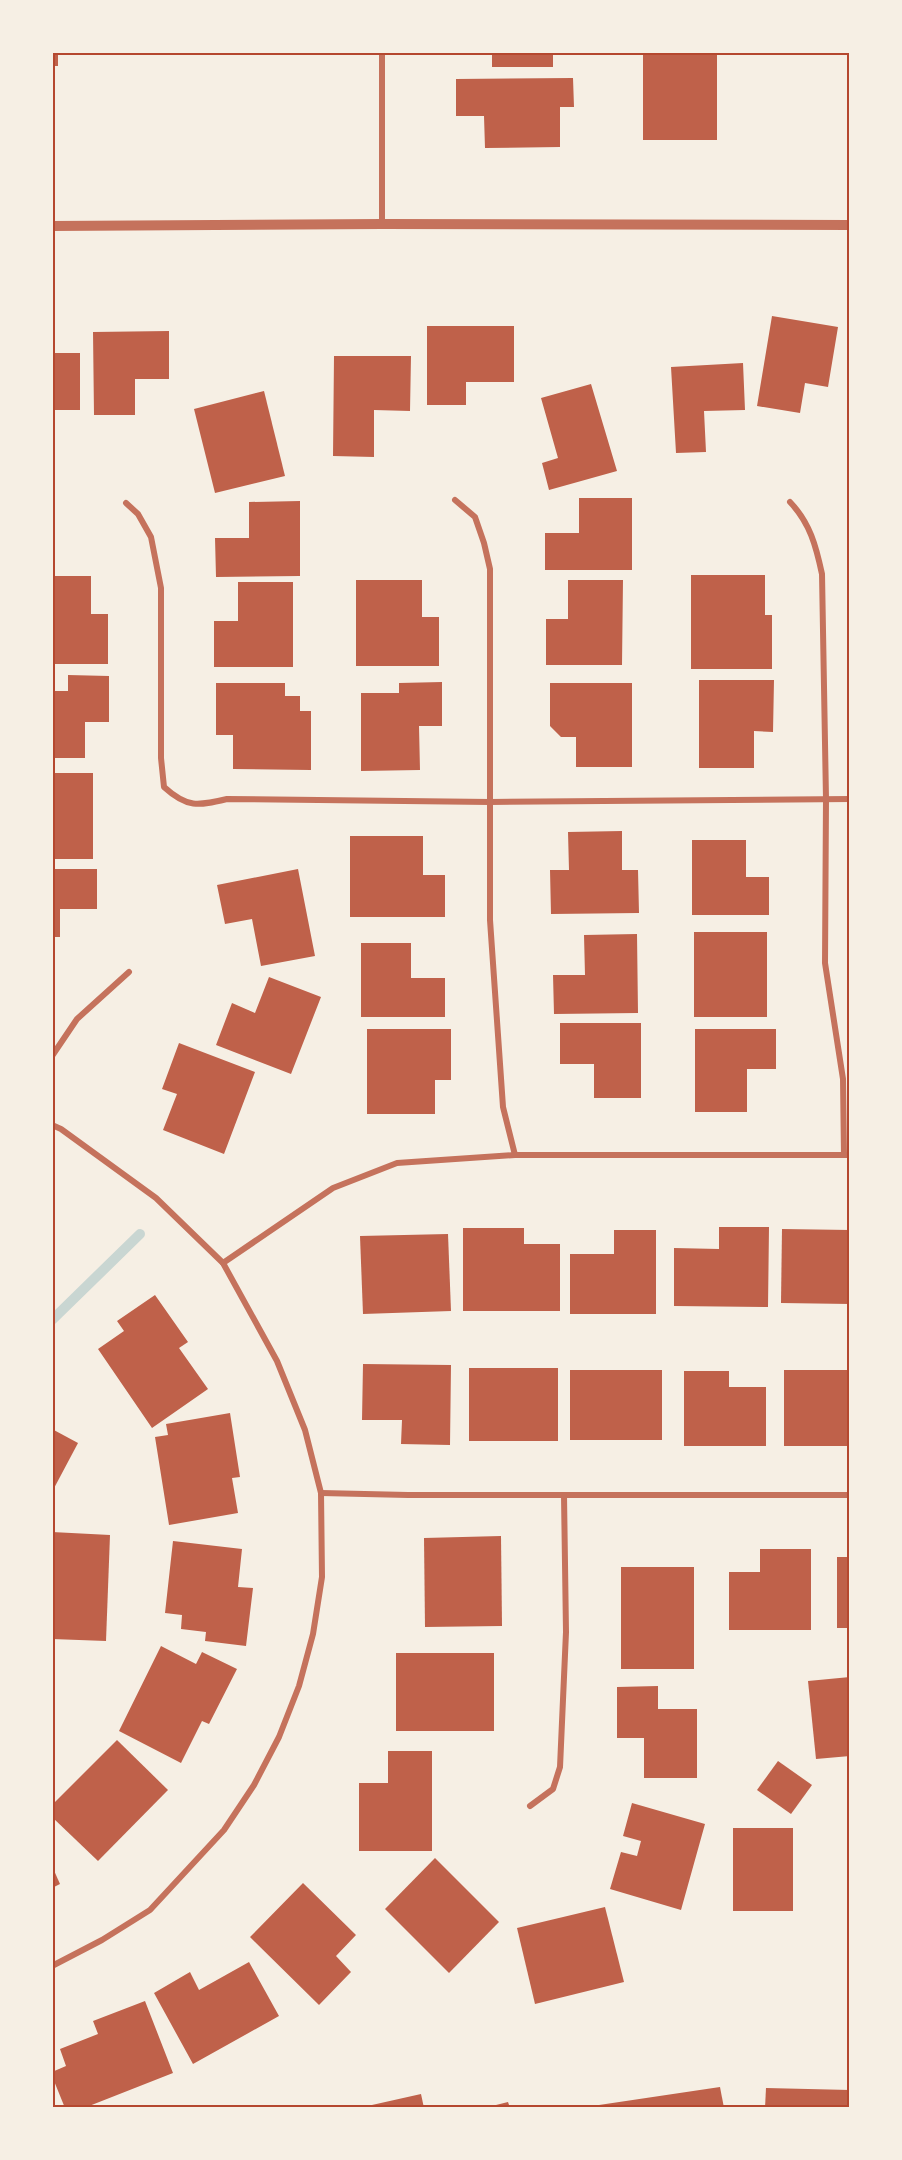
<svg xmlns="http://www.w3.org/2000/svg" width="902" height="2160" font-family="Overpass,sans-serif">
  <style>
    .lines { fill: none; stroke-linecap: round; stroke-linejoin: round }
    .stream { stroke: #c9d6d2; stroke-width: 10 }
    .building { fill: #bf614a }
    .minor { stroke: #c5725c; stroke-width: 6 }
    .tertiary { stroke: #c5725c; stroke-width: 10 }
    .neatline { fill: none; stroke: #b5482f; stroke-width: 2 }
  </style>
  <rect width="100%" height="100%" fill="#f6efe4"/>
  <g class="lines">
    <path class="stream" d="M52,1320L140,1234"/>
  </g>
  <g class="building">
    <rect x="52" y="52" width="6" height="14"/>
    <rect x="492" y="52" width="61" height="15"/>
    <rect x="643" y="52" width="74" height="88"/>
    <path d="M573,78L574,107H560V147L485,148L484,116H456V79Z"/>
    <path d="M772,316L838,327L828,387L805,383L800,413L757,406Z"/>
    <path d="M427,326H514V382H466V405H427Z"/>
    <path d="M169,331V379H135V415H94L93,332Z"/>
    <rect x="52" y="353" width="28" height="57"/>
    <path d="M334,356H411L410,411L374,410V457L333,456Z"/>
    <path d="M743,363L745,410L704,411L706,452L676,453L671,367Z"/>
    <path d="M591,384L617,471L549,490L542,463L558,458L541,398Z"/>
    <path d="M264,391L285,476L215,493L194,409Z"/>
    <path d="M579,498H632V570H545V533H579Z"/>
    <path d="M300,501V576L216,577L215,538H249V502Z"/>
    <path d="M691,575H765V615H772V669H691Z"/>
    <path d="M52,576H91V614H108V664H52Z"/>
    <path d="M356,580H422V617H439V666H356Z"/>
    <path d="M568,580H623L622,665H546V619H568Z"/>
    <path d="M238,582H293V667H214V621H238Z"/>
    <path d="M68,675L109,676V722H85V758H52V691H68Z"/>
    <path d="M699,680H774L773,732L754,731V768H699Z"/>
    <path d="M442,682V726H419L420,770L361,771V693H399V683Z"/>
    <path d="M216,683H285V696H300V711H311V770L233,769V735H216Z"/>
    <path d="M550,683H632V767H576V737H561L550,726Z"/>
    <rect x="52" y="773" width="41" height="86"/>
    <path d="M622,831V870H638L639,913L551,914L550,870H569L568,832Z"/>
    <path d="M350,836H423V875H445V917H350Z"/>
    <path d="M692,840H746V877H769V915H692Z"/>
    <path d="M52,869H97V909H60V937H52Z"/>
    <path d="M298,869L315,956L261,966L252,919L225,924L217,885Z"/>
    <rect x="694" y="932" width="73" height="85"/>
    <path d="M637,934L638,1013L554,1014L553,975H585L584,935Z"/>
    <path d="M361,943H411V978H445V1017H361Z"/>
    <path d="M269,977L321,997L291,1074L216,1045L232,1003L255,1013Z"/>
    <path d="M560,1023H641V1098H594V1064H560Z"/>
    <path d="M367,1029H451V1080H435V1114H367Z"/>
    <path d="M695,1029H776V1069H747V1112H695Z"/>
    <path d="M179,1043L255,1072L224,1154L163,1130L177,1094L162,1089Z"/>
    <path d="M719,1227H769L768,1307L674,1306V1248L719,1249Z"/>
    <path d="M463,1228H524V1244H560V1311H463Z"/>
    <path d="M782,1229L850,1230V1304L781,1303Z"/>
    <path d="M614,1230H656V1314H570V1254H614Z"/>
    <path d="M448,1234L451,1311L363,1314L360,1236Z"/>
    <path d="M155,1295L188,1342L179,1348L208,1389L152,1428L98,1349L124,1331L117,1321Z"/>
    <path d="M363,1364L451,1365L450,1445L401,1444L402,1420H362Z"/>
    <rect x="469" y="1368" width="89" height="73"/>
    <rect x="570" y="1370" width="92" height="70"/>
    <rect x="784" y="1370" width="66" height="76"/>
    <path d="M684,1371H729V1387H766V1446H684Z"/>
    <path d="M230,1413L240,1477L232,1478L238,1513L169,1525L155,1437L168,1435L166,1424Z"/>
    <path d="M52,1429L78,1443L52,1492Z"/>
    <path d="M52,1532L110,1535L106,1641L52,1639Z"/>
    <path d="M501,1536L502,1626L425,1627L424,1538Z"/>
    <path d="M173,1541L242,1549L238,1587L253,1588L246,1646L205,1641L206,1632L181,1629L182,1615L165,1613Z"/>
    <path d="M760,1549H811V1630H729V1572H760Z"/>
    <rect x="837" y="1557" width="13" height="71"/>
    <rect x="621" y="1567" width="73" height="102"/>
    <path d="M161,1646L196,1664L202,1652L237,1669L209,1724L202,1721L181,1763L119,1731Z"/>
    <rect x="396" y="1653" width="98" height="78"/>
    <path d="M850,1677V1756L816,1759L808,1681Z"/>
    <path d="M658,1686V1709H697V1778H644V1738H617V1687Z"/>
    <path d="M117,1740L168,1790L98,1861L52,1817V1805Z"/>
    <path d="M388,1751H432V1851H359V1783H388Z"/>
    <path d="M778,1761L812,1785L791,1814L757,1790Z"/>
    <path d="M632,1803L705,1824L681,1910L610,1889L621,1852L637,1856L641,1841L623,1836Z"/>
    <rect x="733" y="1828" width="60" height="83"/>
    <path d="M435,1858L499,1922L449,1973L385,1909Z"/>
    <path d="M52,1866L60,1884L52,1888Z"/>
    <path d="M303,1883L356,1935L336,1956L351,1972L319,2005L250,1937Z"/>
    <path d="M605,1907L624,1982L535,2004L517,1928Z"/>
    <path d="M249,1962L279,2016L193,2064L154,1993L190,1972L199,1990Z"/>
    <path d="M145,2001L173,2073L84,2108H65L52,2076V2072L66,2066L60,2049L98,2034L93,2021Z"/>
    <path d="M720,2087L724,2108H599V2105Z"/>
    <path d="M766,2088L850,2090V2108H765Z"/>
    <path d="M421,2094L424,2108H363V2107Z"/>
    <path d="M508,2102L510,2108H488V2107Z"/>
  </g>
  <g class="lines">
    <g class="minor">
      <path d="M382,224V52"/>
      <path d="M455,500L475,517L484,543L490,569V920L503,1107L515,1155"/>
      <path d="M790,502C810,523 816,546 822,574L826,799L825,963L843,1079L844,1155"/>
      <path d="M126,503L138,514L151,537L161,588V758L164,787C187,808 198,806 227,799L490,802L850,799"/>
      <path d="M52,1056L77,1019L129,972"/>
      <path d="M52,1125L61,1129L156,1198L223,1263L277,1361L305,1430L321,1493L322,1577L313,1634L299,1686L279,1737L254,1785L224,1830L150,1910L102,1940L52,1966"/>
      <path d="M223,1263L333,1188L397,1163L515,1155H850"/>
      <path d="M321,1493L408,1495H850"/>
      <path d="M530,1806L553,1789L560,1767L566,1632L564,1495"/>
    </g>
    <path class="tertiary" d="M52,226L382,224L850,225"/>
  </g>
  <rect width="902" height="2160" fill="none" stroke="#f6efe4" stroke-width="108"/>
  <rect x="54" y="54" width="794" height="2052" class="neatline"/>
</svg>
